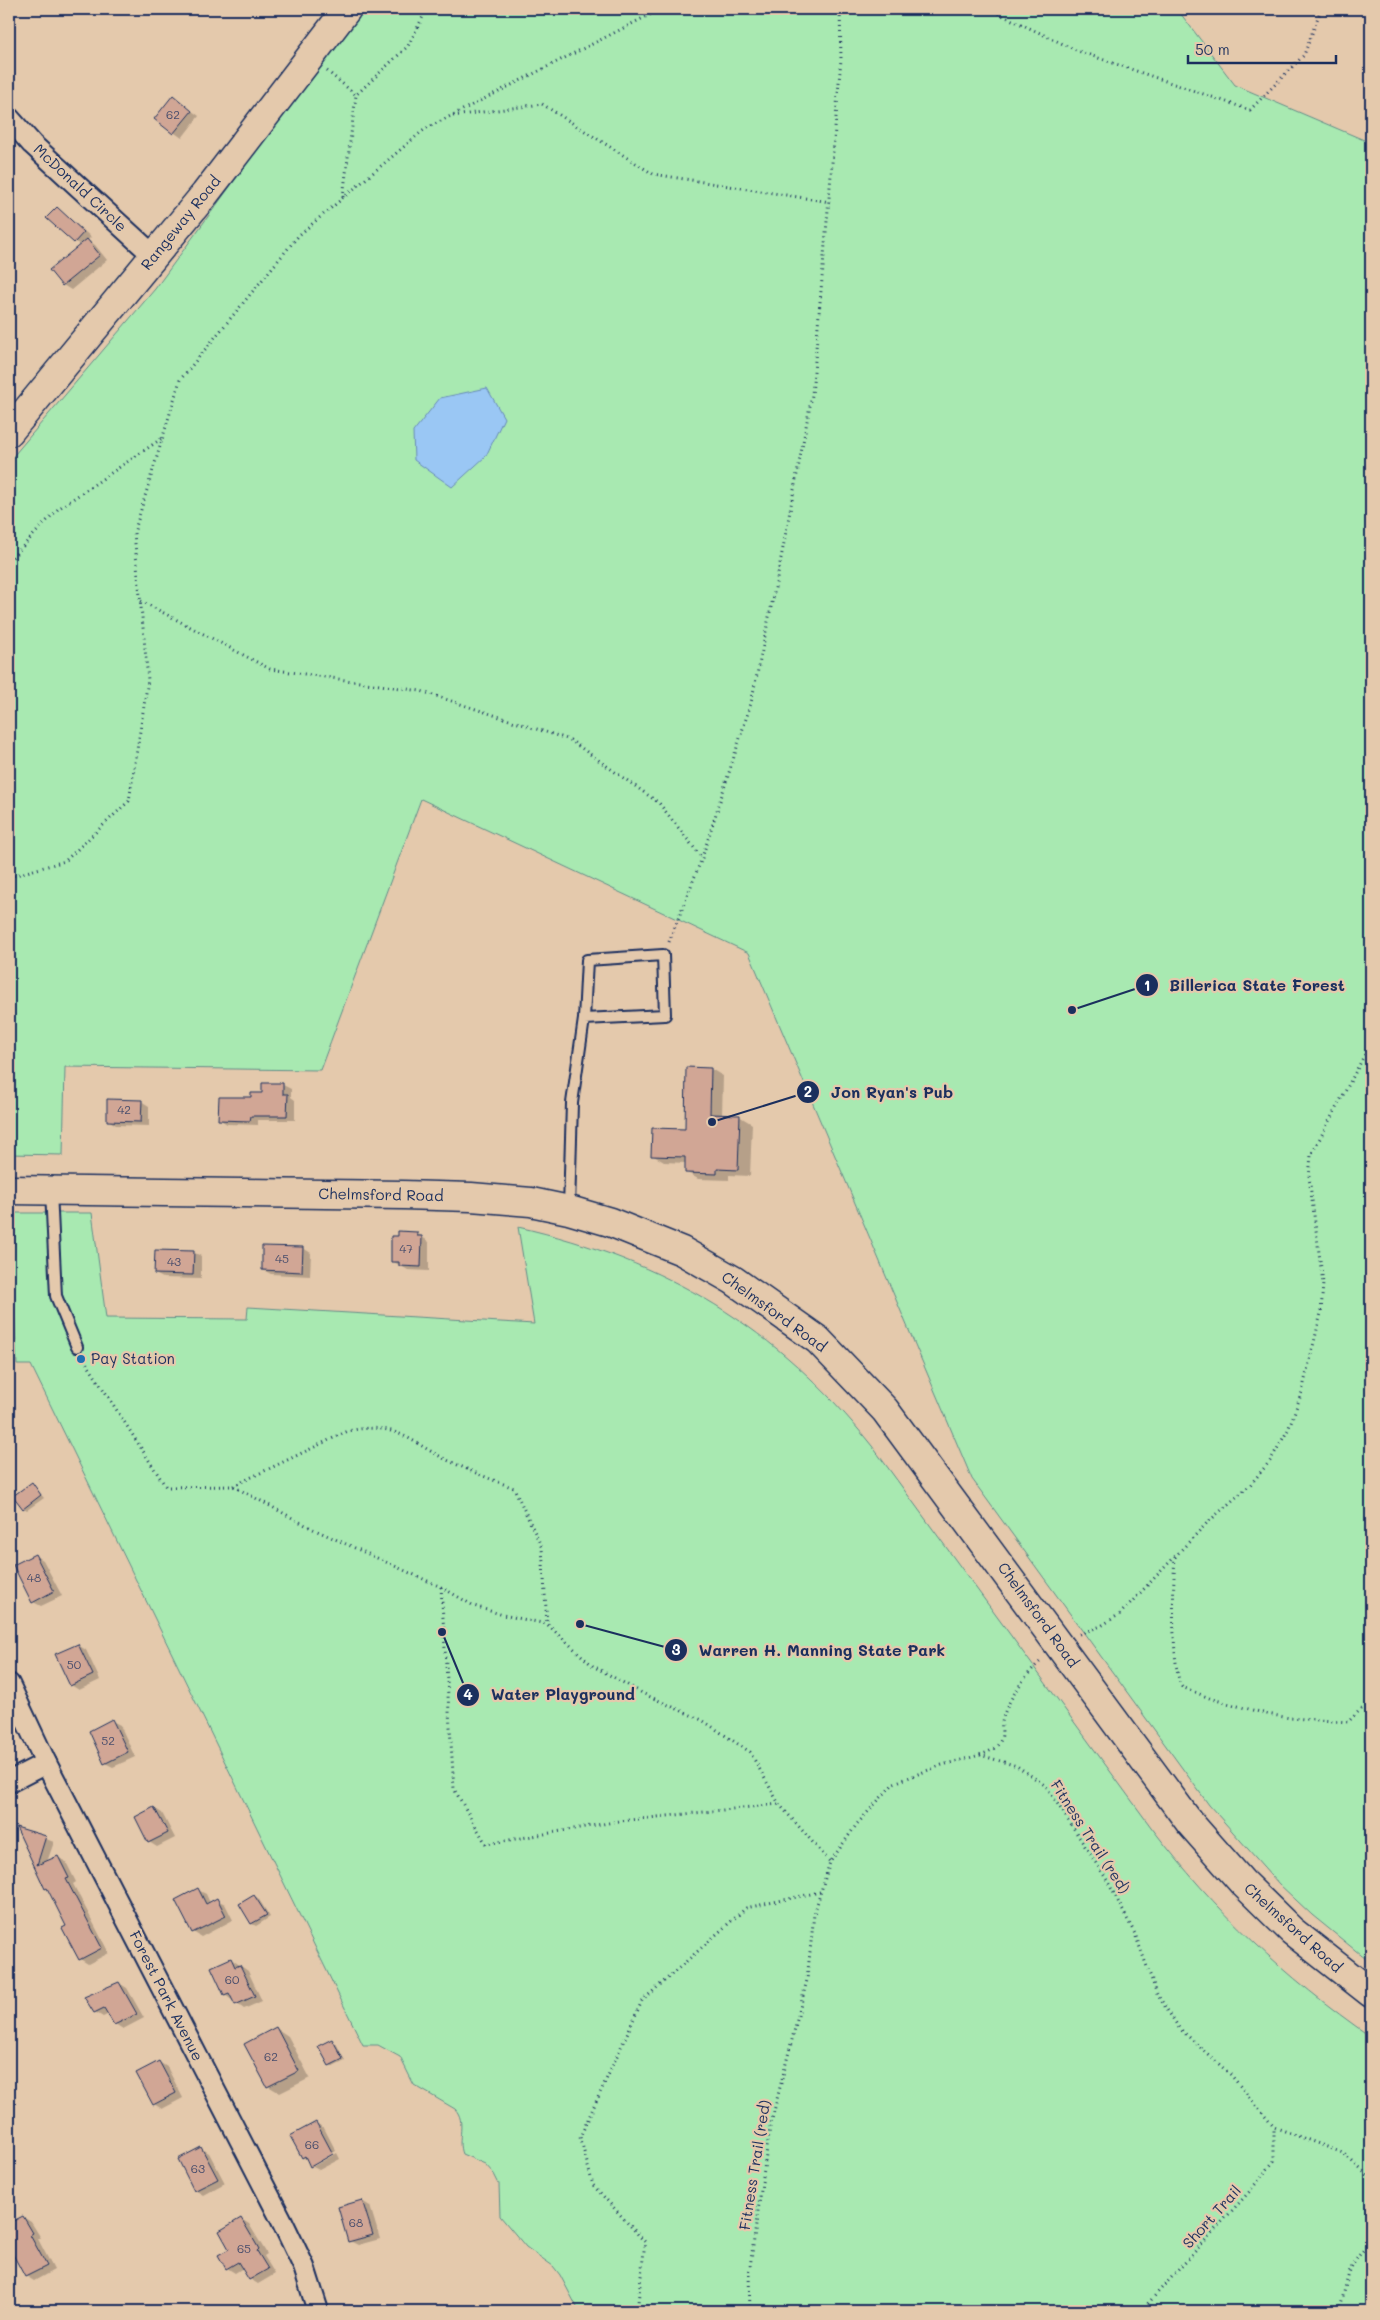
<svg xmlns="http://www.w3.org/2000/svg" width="1380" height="2320" font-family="Mali,sans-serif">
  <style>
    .green { fill: #a8e9b1; stroke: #628c88 }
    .water { fill: #9ac7f4; stroke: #678ab8 }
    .shadow { fill: #0003 }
    .building { fill: #d1a695; stroke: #1b2f5e }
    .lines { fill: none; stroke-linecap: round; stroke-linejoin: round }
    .lane-casing { stroke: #1b2f5e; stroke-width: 14 }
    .street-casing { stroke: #1b2f5e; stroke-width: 24 }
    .secondary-casing { stroke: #1b2f5e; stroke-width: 31 }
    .path { stroke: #1b2f5e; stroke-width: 3; stroke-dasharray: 1 4; stroke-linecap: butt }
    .lane { stroke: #e4c9ac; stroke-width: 10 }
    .street { stroke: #e4c9ac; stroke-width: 20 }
    .secondary { stroke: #e4c9ac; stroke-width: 28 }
    .poi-dot { fill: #1f6fb2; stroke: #e4c9ac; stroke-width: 2 }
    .labels { text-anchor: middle; stroke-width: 4.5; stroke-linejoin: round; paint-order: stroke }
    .number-label { font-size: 12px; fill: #484d6c }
    .street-label { font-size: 15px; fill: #1b2f5e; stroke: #e4c9ac }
    .poi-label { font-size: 15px; fill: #1b2f5e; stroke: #e4c9ac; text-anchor: start }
    .leader { fill: none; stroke: #1b2f5e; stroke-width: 2 }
    .callout-dot { fill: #1b2f5e; stroke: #e4c9ac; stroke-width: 2 }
    .mark-label { font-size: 15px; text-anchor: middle; font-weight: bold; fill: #fff }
    .callout-label { font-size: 16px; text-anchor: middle; font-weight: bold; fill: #1b2f5e; stroke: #e4c9ac; stroke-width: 4.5; stroke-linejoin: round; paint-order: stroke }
  </style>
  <rect width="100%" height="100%" fill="#e4c9ac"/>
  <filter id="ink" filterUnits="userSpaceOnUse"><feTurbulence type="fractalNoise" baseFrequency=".02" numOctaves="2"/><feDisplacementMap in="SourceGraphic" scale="10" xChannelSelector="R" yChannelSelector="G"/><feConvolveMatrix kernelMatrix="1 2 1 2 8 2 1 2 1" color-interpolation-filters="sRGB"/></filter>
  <g filter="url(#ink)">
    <g class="green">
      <path d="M360,9H1177L1235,85L1371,143V1963L1312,1915L1279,1884L1209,1805L972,1479L749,953L421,799L320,1070L65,1067L63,1155L9,1154V461L155,289Z"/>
      <path d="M9,1213H92L106,1318L247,1319L248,1307L534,1324L518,1227C665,1260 778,1328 872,1446L1151,1827C1215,1911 1285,1977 1371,2037V2311H579L560,2275L553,2266L526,2247L500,2216L499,2184L494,2174L485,2164L462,2154C456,2139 467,2122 455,2109L414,2085L400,2057L378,2045H363L31,1365H17Z"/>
    </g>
    <path class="water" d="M487,388L504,418L486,456L452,487L414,460L413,432L440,398Z"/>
    <g class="shadow">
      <path d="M173,97L199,116L182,138L155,119Z"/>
      <path d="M57,208L91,237L88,240L95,245L107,260L71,290L63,285L51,270L81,245L75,242Z"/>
      <path d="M687,1068L711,1069L723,1076L722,1116H739L752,1124L750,1176L729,1175V1180L698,1179L686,1172V1163L664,1162L652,1155L686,1130Z"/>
      <path d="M283,1085L291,1089V1097L295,1100V1120H258V1125L227,1124L219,1119Z"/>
      <path d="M141,1101L149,1106V1126L116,1125L108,1120Z"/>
      <path d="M417,1233L429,1242V1271L408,1270L392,1261Z"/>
      <path d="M303,1248L311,1253L310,1276L271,1274L263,1270Z"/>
      <path d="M193,1252L201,1256V1279L163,1278L155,1274Z"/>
      <path d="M32,1484L44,1498L27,1510L24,1508Z"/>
      <path d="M35,1555L43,1560L62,1596L41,1606L33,1602Z"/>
      <path d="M78,1645L86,1650L100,1680L79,1690L71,1685Z"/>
      <path d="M112,1721L120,1725L135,1757L113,1767L105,1763Z"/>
      <path d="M154,1808L162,1813L175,1838L157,1847L149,1842Z"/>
      <path d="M19,1829L54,1842L47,1862L58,1857L66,1862L76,1882L73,1884L109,1953L88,1964L80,1959L68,1926L49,1890L46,1888Z"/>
      <path d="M198,1890L206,1894L210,1903L217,1900L225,1904L233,1920L201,1937L193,1932Z"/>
      <path d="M254,1896L258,1898L270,1917L256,1926L252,1924L240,1904Z"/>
      <path d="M231,1959L248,1971L262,2001L244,2009L225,1995Z"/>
      <path d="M119,1983L127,1988L144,2018L123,2029L115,2024L109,2014L103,2017L95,2012Z"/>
      <path d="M276,2028L288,2036L310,2078L280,2093L268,2086Z"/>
      <path d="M332,2041L336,2043L345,2061L333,2067L330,2065Z"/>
      <path d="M159,2062L167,2067L183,2098L162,2109L154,2104Z"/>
      <path d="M316,2123L324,2128L336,2151L314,2163V2166L337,2153L340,2159L319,2170L311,2166L308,2160L302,2157Z"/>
      <path d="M201,2148L209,2153L225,2183L203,2195L195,2190Z"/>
      <path d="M362,2201L370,2206L380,2239L358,2245L350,2241Z"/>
      <path d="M23,2217L31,2222L41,2238L38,2239L54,2270L34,2281L26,2276L9,2244V2228Z"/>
      <path d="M241,2219L249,2224L267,2254L264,2256L275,2274L258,2284L250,2279L243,2268L235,2273L227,2268Z"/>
      <path d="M77,2307L85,2311H69Z"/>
    </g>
    <g class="building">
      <path d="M173,95L192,111L173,134L154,119Z"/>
      <path d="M57,207L84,232L74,243L46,218Z"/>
      <path d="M87,239L100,255L62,286L49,270Z"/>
      <path d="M686,1067L711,1068L710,1114L740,1115L738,1170L717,1169V1174L685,1173V1157L651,1156L652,1128L685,1129Z"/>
      <path d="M262,1083H283V1094H288L287,1116H251L250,1121L218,1120L219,1097H251V1093H262Z"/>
      <path d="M107,1099L142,1100L141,1122L107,1121Z"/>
      <path d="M398,1231L417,1232V1236H422L421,1267L399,1266V1262H391V1236H398Z"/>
      <path d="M262,1246L303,1247L302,1272L262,1270Z"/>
      <path d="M155,1250L194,1251L193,1275L154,1274Z"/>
      <path d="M32,1482L41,1495L23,1509L13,1496Z"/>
      <path d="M35,1554L54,1591L32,1603L13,1565Z"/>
      <path d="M78,1644L93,1675L70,1686L55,1654Z"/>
      <path d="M112,1719L128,1752L104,1764L89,1731Z"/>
      <path d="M154,1807L168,1833L148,1843L135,1817Z"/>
      <path d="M16,1827L46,1836L37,1865L58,1856L69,1878L66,1879L102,1948L79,1960L62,1928L66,1926L47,1888L45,1889Z"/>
      <path d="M198,1888L206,1904L217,1898L226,1916L192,1933L175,1900Z"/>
      <path d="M254,1895L267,1915L251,1924L239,1904Z"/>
      <path d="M231,1958L235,1967L240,1965L255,1996L235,2005L229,1993L224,1995L211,1967Z"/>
      <path d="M119,1982L137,2014L114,2025L104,2008L94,2013L84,1997Z"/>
      <path d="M276,2027L299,2071L267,2087L244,2044Z"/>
      <path d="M332,2039L343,2059L329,2066L318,2046Z"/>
      <path d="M159,2061L176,2093L153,2105L136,2073Z"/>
      <path d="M316,2122L333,2154L310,2167L305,2156L302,2158L290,2136Z"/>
      <path d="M201,2147L218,2179L194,2191L178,2159Z"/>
      <path d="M362,2200L373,2235L348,2242L338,2207Z"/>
      <path d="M23,2216L33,2233L30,2235L47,2266L25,2277L9,2247V2223Z"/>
      <path d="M241,2218L259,2249L257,2251L268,2269L249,2280L238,2262L226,2269L218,2255L229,2249L219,2231Z"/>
    </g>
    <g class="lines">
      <defs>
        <g id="lane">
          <path d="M51,1191L56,1296L77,1347"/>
          <path d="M569,1209L572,1103L584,1019L587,960L663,955L665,1015L584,1019"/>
        </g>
        <g id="street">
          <path d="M9,118L32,144L154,256"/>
          <path d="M9,1684L46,1763L281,2219L304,2267L318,2311"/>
          <path d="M9,1782L46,1763"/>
        </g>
        <g id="secondary">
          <path d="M9,432L205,194L347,9"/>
          <path d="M9,1190L403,1195L471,1197L531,1202L569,1210L610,1222L682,1251L733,1280L818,1340L885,1410L1190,1823L1242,1882L1292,1931L1371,1993"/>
        </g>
      </defs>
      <use href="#lane" class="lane-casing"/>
      <use href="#street" class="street-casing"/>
      <use href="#secondary" class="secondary-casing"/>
      <g class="path">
        <path d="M989,9L1078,51L1250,110L1304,55L1321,9"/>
        <path d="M327,71L356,95"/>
        <path d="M453,116L542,104L653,174L830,202"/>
        <path d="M343,197L356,95L408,46L427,9"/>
        <path d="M9,561L58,509L161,439"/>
        <path d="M141,601L270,669L421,691L570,740L659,803L702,858"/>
        <path d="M9,877L65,861L129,801L148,680L134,533L180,380L299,235L425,129L661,9"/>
        <path d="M669,942L702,858L751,703L778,574L812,395L841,59L840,9"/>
        <path d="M84,1359L166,1487L233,1486L313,1529L441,1587L474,1606L503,1615L547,1624L593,1666L644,1694L702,1720L750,1752L779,1804L830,1862"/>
        <path d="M233,1486L348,1431C394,1421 408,1440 445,1459C468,1470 490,1479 514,1488L542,1548L547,1624"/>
        <path d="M1175,1557C1173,1582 1171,1669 1182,1687L1212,1699L1267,1714L1290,1718L1348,1722L1360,1710L1371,1704"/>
        <path d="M441,1587L454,1789L486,1844L620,1821L779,1804"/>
        <path d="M1079,1634L1101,1626L1120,1614L1207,1523L1250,1485L1270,1461L1288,1430L1302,1392L1321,1313L1323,1283L1309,1177L1311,1155L1371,1043"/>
        <path d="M980,1755C989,1752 998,1748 1001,1739C1003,1734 1001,1728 1002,1723C1004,1705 1027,1672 1041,1661"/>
        <path d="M637,2311L645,2242L593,2185L580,2137L642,2001L746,1908L820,1892"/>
        <path d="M750,2311L749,2274L770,2127L807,1980L814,1914L830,1862L857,1824L894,1783L942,1765L980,1755L1017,1766L1046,1786L1107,1880L1135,1934L1157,1994L1179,2028L1231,2075L1274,2127L1343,2153L1371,2179"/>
        <path d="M1141,2311L1249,2192L1274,2161V2127"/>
        <path d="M1339,2311C1349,2278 1345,2268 1371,2242"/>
      </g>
      <use href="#lane" class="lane"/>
      <use href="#street" class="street"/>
      <use href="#secondary" class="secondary"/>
    </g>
  </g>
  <circle class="poi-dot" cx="81" cy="1359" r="5"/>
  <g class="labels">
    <g class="number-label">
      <text x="173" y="119">62</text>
      <text x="124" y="1114">42</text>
      <text x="406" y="1253">47</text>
      <text x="282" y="1263">45</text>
      <text x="174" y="1266">43</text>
      <text x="34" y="1582">48</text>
      <text x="74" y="1669">50</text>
      <text x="108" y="1745">52</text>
      <text x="232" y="1984">60</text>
      <text x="271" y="2061">62</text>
      <text x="312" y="2149">66</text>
      <text x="198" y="2173">63</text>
      <text x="356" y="2227">68</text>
      <text x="244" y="2253">65</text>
    </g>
    <g class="street-label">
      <text transform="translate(80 188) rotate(43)" y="5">McDonald Circle</text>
      <text transform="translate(181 223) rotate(-51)" y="5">Rangeway Road</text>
      <text transform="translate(381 1195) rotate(1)" y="5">Chelmsford Road</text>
      <text transform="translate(774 1312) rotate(36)" y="5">Chelmsford Road</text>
      <text transform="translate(1038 1615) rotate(54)" y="5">Chelmsford Road</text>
      <text transform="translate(1090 1837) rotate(57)" y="5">Fitness Trail (red)</text>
      <text transform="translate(1293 1928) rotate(42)" y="5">Chelmsford Road</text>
      <text transform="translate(166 1996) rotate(63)" y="5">Forest Park Avenue</text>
      <text transform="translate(755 2165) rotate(-81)" y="5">Fitness Trail (red)</text>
      <text transform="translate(1212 2217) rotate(-48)" y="5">Short Trail</text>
    </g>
    <g class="poi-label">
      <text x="91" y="1364">Pay Station</text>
    </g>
  </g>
  <path class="leader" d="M1072 1010L1147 985M712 1122L808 1092M580 1624L676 1650M442 1632L468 1695"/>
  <g class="callout-dot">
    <circle cx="1072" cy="1010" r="5"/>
    <circle cx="712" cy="1122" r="5"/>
    <circle cx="580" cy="1624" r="5"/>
    <circle cx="442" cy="1632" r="5"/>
    <circle cx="1147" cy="985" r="12"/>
    <circle cx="808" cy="1092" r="12"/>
    <circle cx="676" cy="1650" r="12"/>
    <circle cx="468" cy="1695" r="12"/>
  </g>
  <g class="mark-label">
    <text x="1147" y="991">1</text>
    <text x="808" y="1097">2</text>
    <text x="676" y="1655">3</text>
    <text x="468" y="1700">4</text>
  </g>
  <g class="callout-label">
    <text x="1257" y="991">Billerica State Forest</text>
    <text x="892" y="1098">Jon Ryan's Pub</text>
    <text x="822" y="1656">Warren H. Manning State Park</text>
    <text x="563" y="1700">Water Playground</text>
  </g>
  <rect width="1380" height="2320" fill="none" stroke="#e4c9ac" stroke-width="30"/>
  <rect x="15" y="15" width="1350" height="2290" fill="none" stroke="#1b2f5e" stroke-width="2" filter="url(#ink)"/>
  <path d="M1188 55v8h148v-8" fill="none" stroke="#1b2f5e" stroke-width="2.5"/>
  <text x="1195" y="55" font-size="15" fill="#1b2f5e" stroke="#e4c9ac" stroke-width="4" paint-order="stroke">50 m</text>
</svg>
